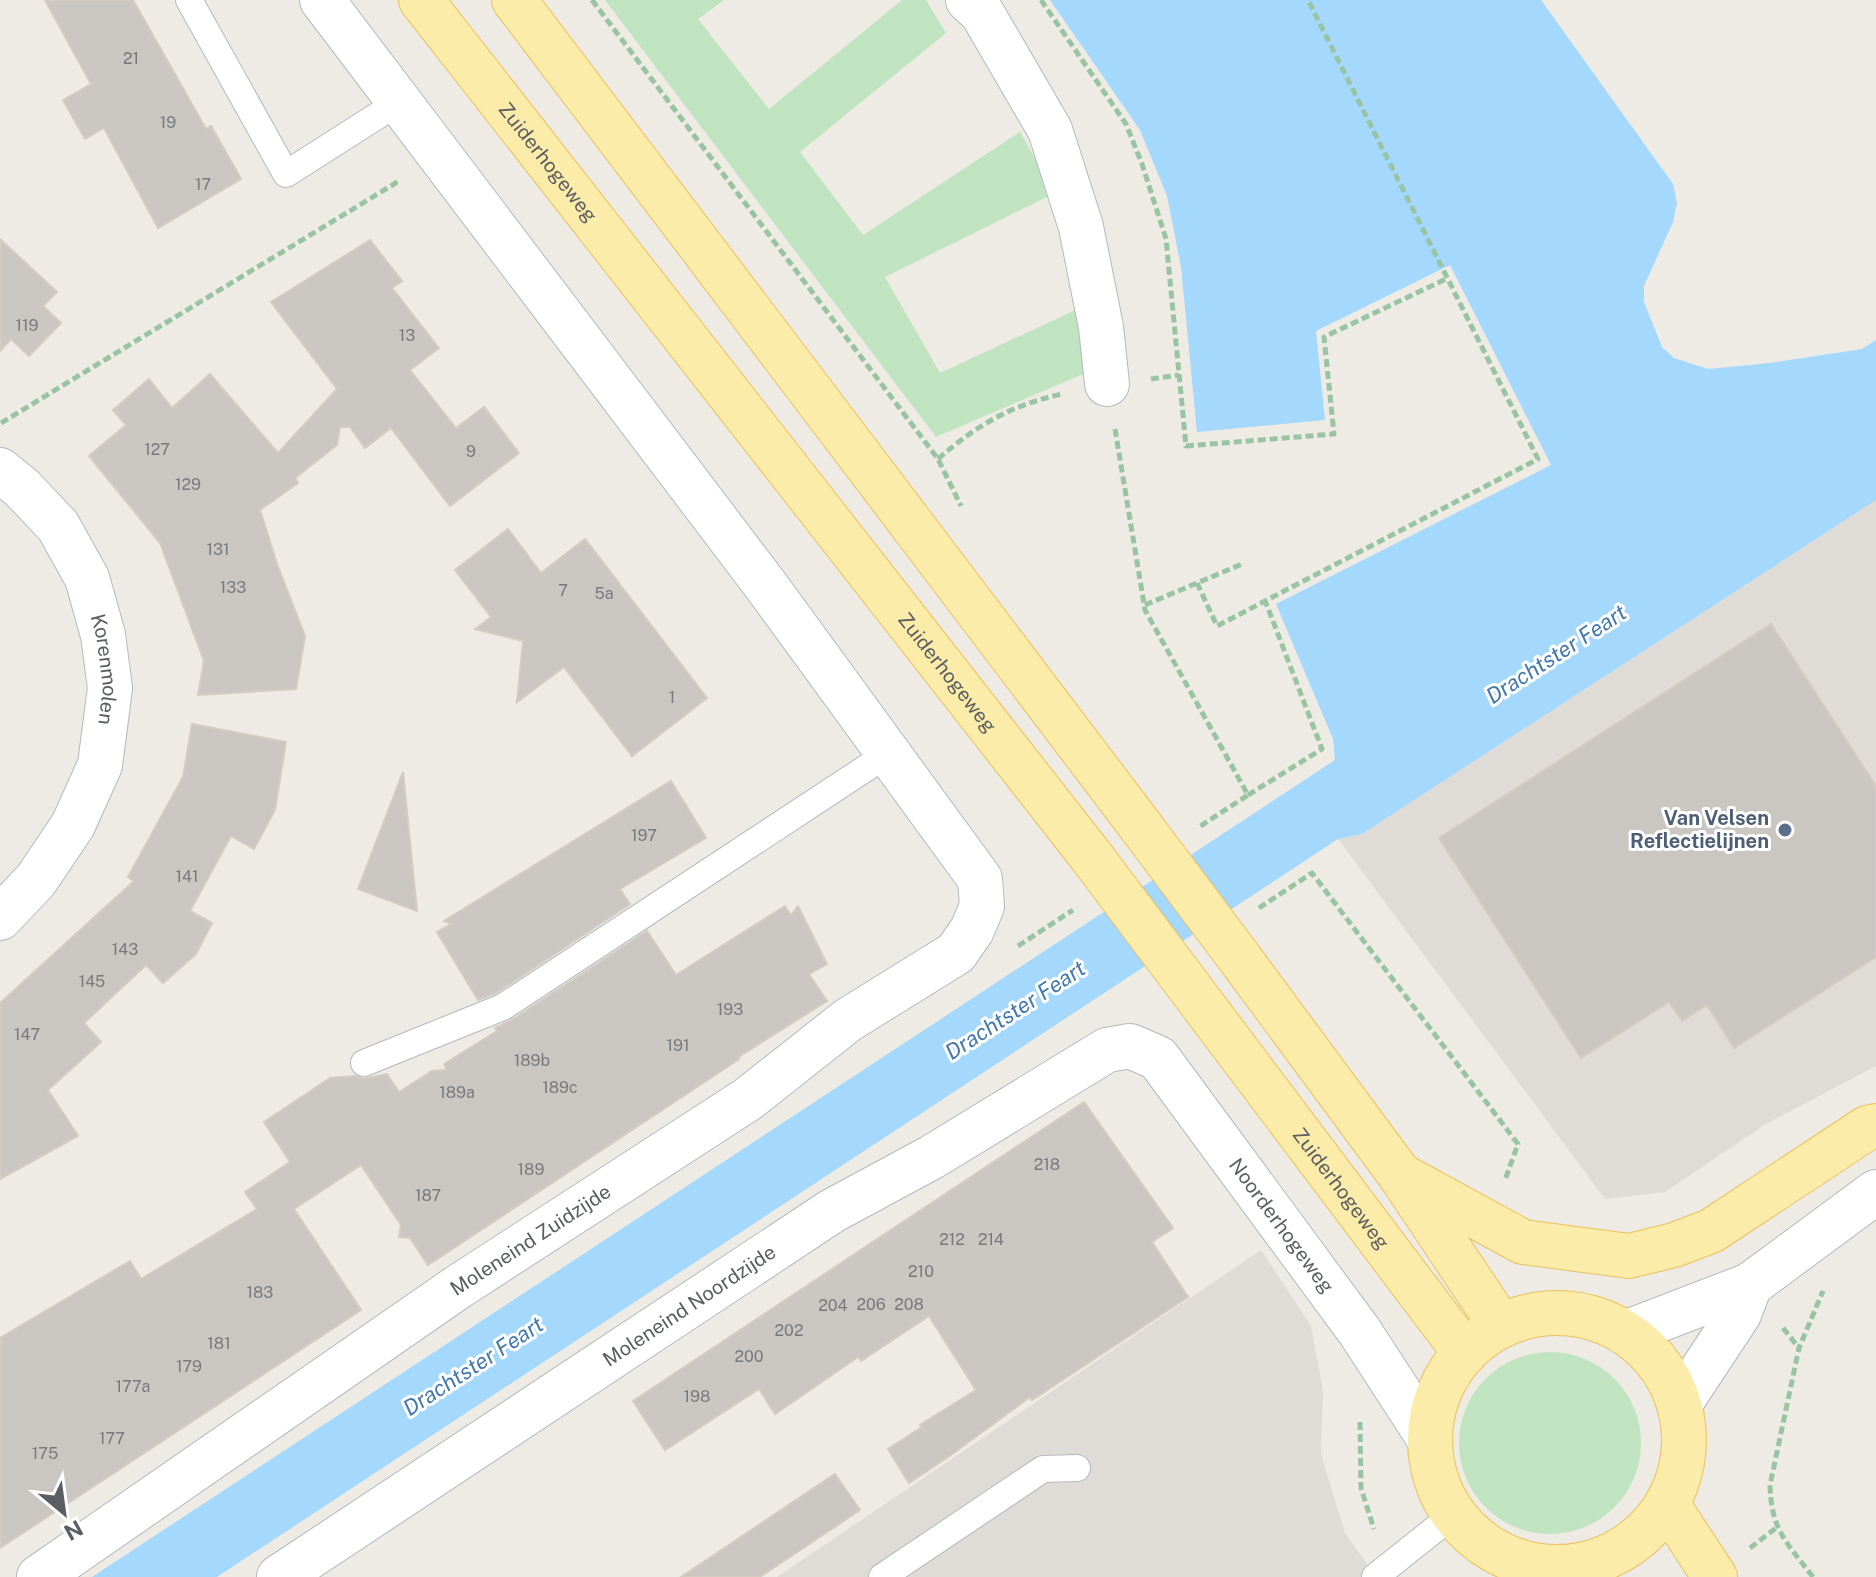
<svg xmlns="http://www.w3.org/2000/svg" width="1876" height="1577" font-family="'Public Sans',sans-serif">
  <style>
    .industrial { fill: #dfdcd7 }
    .green { fill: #c1e4c0 }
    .water { fill: #a4d8fc }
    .building { fill: #cac7c2; stroke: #d2ccc1; stroke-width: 2 }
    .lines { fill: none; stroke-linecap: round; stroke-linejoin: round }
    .service-casing { stroke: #b5b8bd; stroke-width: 28 }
    .minor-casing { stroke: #b5b8bd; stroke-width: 46 }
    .primary-casing { stroke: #ecc05d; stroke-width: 46 }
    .path { stroke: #99c4a4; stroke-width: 5; stroke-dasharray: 8 4; stroke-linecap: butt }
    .service { stroke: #fff; stroke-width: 26 }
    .minor { stroke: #fff; stroke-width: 44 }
    .primary { stroke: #fceca9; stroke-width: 44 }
    .primary-bridge-casing { stroke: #ecc05d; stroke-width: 46; stroke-linecap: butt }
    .primary-bridge { stroke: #fceca9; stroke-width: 44 }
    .service-dot { fill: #5c6f8a; stroke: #fff; stroke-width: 3 }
    .labels { text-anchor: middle; stroke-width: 6; stroke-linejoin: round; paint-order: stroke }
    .number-label { font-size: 16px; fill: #77797b }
    .street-label { font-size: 20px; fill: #5b5f63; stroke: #fff }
    .service-label { font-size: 20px; font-weight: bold; fill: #4e5e75; stroke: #fff; text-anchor: end }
    .water-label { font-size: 22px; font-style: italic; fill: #4278ad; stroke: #fff }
  </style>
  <rect width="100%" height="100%" fill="#edebe3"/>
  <g class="industrial">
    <path d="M1876,500V1066L1766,1124L1665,1192L1605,1199L1338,839L1362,834Z"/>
    <path d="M1261,1250L1311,1326L1323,1391L1321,1454L1345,1533L1376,1577H777Z"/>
  </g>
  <g class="green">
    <path d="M605,0H724L698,19L769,109L902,0H926L946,33L800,152L863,235L1020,132L1055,193L885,277L940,373L1084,306L1090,371L936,437Z"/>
    <circle cx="1550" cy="1443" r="91"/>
  </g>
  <path class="water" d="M1050,0H1541L1673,184L1677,203L1673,222L1644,286V302L1662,347L1674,358L1708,369L1770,363L1862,349L1876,340V500L1362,834L1338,839L217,1577H92L1335,760L1333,739L1276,604L1551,465L1450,265L1316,331L1325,420L1197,432L1181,267L1167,196L1140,130Z"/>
  <g class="building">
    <path d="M45,0H133L206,129L211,126L241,179L158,228L104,128L85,139L63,100L91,84Z"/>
    <path d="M0,239L57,292L43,306L61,323L29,356L11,339L0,351Z"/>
    <path d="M370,240L402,281L392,288L439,348L410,370L456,428L484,407L519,453L450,506L391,428L365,448L350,427H340L337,445L295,478L298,483L260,510L277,564L305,636L296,689L198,695L204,661L160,543L89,456L126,425L113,410L149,379L172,408L210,374L278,453L337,389L271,302Z"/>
    <path d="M508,529L541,573L585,539L707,698L632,756L564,667L517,702L523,641L475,629L491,617L455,570Z"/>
    <path d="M1771,624L1876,786V957L1734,1048L1707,1005L1682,1021L1669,1002L1581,1058L1439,838Z"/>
    <path d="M192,724L286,742L275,810L254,849L231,836L190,911L212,923L196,954L163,983L146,965L84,1023L101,1042L48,1090L78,1136L0,1179V1003L134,881L128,877L183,777Z"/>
    <path d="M403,772L417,911L358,889Z"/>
    <path d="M671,781L706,838L620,889L630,904L496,993L478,1000L437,932L451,924L444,921Z"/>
    <path d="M785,906L791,915L798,906L827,964L809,974L827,1001L740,1056L739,1059L428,1265L410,1238L399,1237L401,1225L361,1165L294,1209L361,1310L0,1548V1338L130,1261L141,1279L257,1209L245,1192L290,1162L264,1122L330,1078L356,1076L363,1079L387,1074L399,1092L432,1071L447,1070L444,1064L497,1031L495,1028L512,1020L647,931L676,975Z"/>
    <path d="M1084,1102L1173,1228L1152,1242L1188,1297L1032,1400L1030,1397L951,1455L909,1483L888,1449L922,1427L920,1425L976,1390L929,1316L861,1361L858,1357L775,1414L759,1389L665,1450L633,1401Z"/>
    <path d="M835,1474L860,1510L760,1577H681Z"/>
  </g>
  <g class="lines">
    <defs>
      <g id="service">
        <path d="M189,0L286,174L399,102"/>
        <path d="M364,1063L503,1007L889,753"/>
        <path d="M882,1577L1043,1469L1077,1468"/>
        <path d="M1375,1577L1454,1514"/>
      </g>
      <g id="minor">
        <path d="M968,0L982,13L1050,130L1081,227L1101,327L1107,384"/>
        <path id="s1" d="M0,470L22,488L58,526L87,578L103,635L110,688L100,765L73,825L36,880L0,918"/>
        <path d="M1625,1333L1750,1285L1876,1192"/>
        <path d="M1679,1405L1739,1314L1750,1285"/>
        <path id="s2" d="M39,1577L458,1287L748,1099L848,1020L956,953L972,930L982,906L980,879L767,587L322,0"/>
        <path id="s3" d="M279,1577L832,1211L932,1157L1107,1050L1130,1046L1158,1058L1360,1332L1430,1440"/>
      </g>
      <g id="primary">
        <path id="s4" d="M421,0L1094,860"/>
        <path d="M514,0L1142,828"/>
        <path d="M1241,960L1400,1175L1501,1326"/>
        <path id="s5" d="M1193,992L1465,1353"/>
        <path d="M1400,1175L1523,1242L1629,1256L1674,1245L1711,1231L1867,1128L1876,1126"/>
        <circle cx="1557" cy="1440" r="127"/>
        <path d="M1667,1504L1715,1577"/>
      </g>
    </defs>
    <use href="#service" class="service-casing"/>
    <use href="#minor" class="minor-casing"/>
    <use href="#primary" class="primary-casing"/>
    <g class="path">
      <path d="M592,0L938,459L961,506"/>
      <path d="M1041,0L1126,124L1142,164L1166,239L1186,446L1334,434L1324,337L1448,278"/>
      <path d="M1151,379L1179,375"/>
      <path d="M1,423L399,181"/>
      <path d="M1115,429L1145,610L1248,795L1199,827"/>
      <path d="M938,459C977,425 1011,405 1062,394"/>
      <path d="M1197,583L1217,626L1538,459L1308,0"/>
      <path d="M1145,605L1242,564"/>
      <path d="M1248,795L1322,749L1266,603"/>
      <path d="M1259,908L1312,873L1518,1144L1505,1180"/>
      <path d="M1018,946L1073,910"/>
      <path d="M1783,1328L1799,1348"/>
      <path d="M1360,1422L1361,1488L1374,1529"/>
      <path d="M1750,1548L1776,1528"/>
      <path d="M1813,1577C1787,1543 1771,1530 1770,1485L1799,1348L1823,1291"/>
    </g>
    <use href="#service" class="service"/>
    <use href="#minor" class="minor"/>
    <use href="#primary" class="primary"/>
    <defs>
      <g id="primary-bridge">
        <path d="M1142,828L1241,960"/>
        <path d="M1094,860L1193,992"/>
      </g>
    </defs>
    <use href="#primary-bridge" class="primary-bridge-casing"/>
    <use href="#primary-bridge" class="primary-bridge"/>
  </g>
  <circle class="service-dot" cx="1785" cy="830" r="8"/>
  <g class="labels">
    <g class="number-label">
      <text x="131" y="64">21</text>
      <text x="168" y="128">19</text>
      <text x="203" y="190">17</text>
      <text x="27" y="331">119</text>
      <text x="407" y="341">13</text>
      <text x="157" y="455">127</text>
      <text x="471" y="457">9</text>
      <text x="188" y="490">129</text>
      <text x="218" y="555">131</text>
      <text x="233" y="593">133</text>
      <text x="563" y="596">7</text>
      <text x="604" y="599">5a</text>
      <text x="672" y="703">1</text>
      <text x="644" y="841">197</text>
      <text x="187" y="882">141</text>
      <text x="125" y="955">143</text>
      <text x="92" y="987">145</text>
      <text x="730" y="1015">193</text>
      <text x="27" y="1040">147</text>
      <text x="678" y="1051">191</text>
      <text x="532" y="1066">189b</text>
      <text x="560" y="1093">189c</text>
      <text x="457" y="1098">189a</text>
      <text x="1047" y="1170">218</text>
      <text x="531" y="1175">189</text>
      <text x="428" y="1201">187</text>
      <text x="952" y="1245">212</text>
      <text x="991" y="1245">214</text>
      <text x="921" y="1277">210</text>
      <text x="260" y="1298">183</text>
      <text x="871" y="1310">206</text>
      <text x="909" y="1310">208</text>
      <text x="833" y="1311">204</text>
      <text x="789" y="1336">202</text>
      <text x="219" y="1349">181</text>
      <text x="749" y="1362">200</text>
      <text x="189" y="1372">179</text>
      <text x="133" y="1392">177a</text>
      <text x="697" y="1402">198</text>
      <text x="112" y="1444">177</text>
      <text x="45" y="1459">175</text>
    </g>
    <g class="street-label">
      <text dy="7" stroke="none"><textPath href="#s4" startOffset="206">Zuiderhogeweg</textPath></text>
      <text dy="7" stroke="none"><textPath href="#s1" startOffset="234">Korenmolen</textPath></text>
      <text dy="7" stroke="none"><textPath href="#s4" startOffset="854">Zuiderhogeweg</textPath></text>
      <text dy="7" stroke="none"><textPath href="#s5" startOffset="246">Zuiderhogeweg</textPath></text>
      <text dy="7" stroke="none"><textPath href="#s3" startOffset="1244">Noorderhogeweg</textPath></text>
      <text dy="7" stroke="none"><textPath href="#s2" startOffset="596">Moleneind Zuidzijde</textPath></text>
      <text dy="7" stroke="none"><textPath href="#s3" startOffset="492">Moleneind Noordzijde</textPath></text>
    </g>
    <g class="service-label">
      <text x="1769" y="825">Van Velsen<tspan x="1769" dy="23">Reflectielijnen</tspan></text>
    </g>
    <g class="water-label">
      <text transform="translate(1556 654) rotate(-33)" y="8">Drachtster Feart</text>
      <text transform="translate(1015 1010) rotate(-33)" y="8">Drachtster Feart</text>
      <text transform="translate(473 1366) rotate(-33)" y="8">Drachtster Feart</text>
    </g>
  </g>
  <g transform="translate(64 1513) rotate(151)" stroke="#ffffff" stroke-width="6" paint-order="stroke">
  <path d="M0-6L14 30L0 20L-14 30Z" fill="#5b5f63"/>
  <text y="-12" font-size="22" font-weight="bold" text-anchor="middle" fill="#5b5f63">N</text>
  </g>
</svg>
